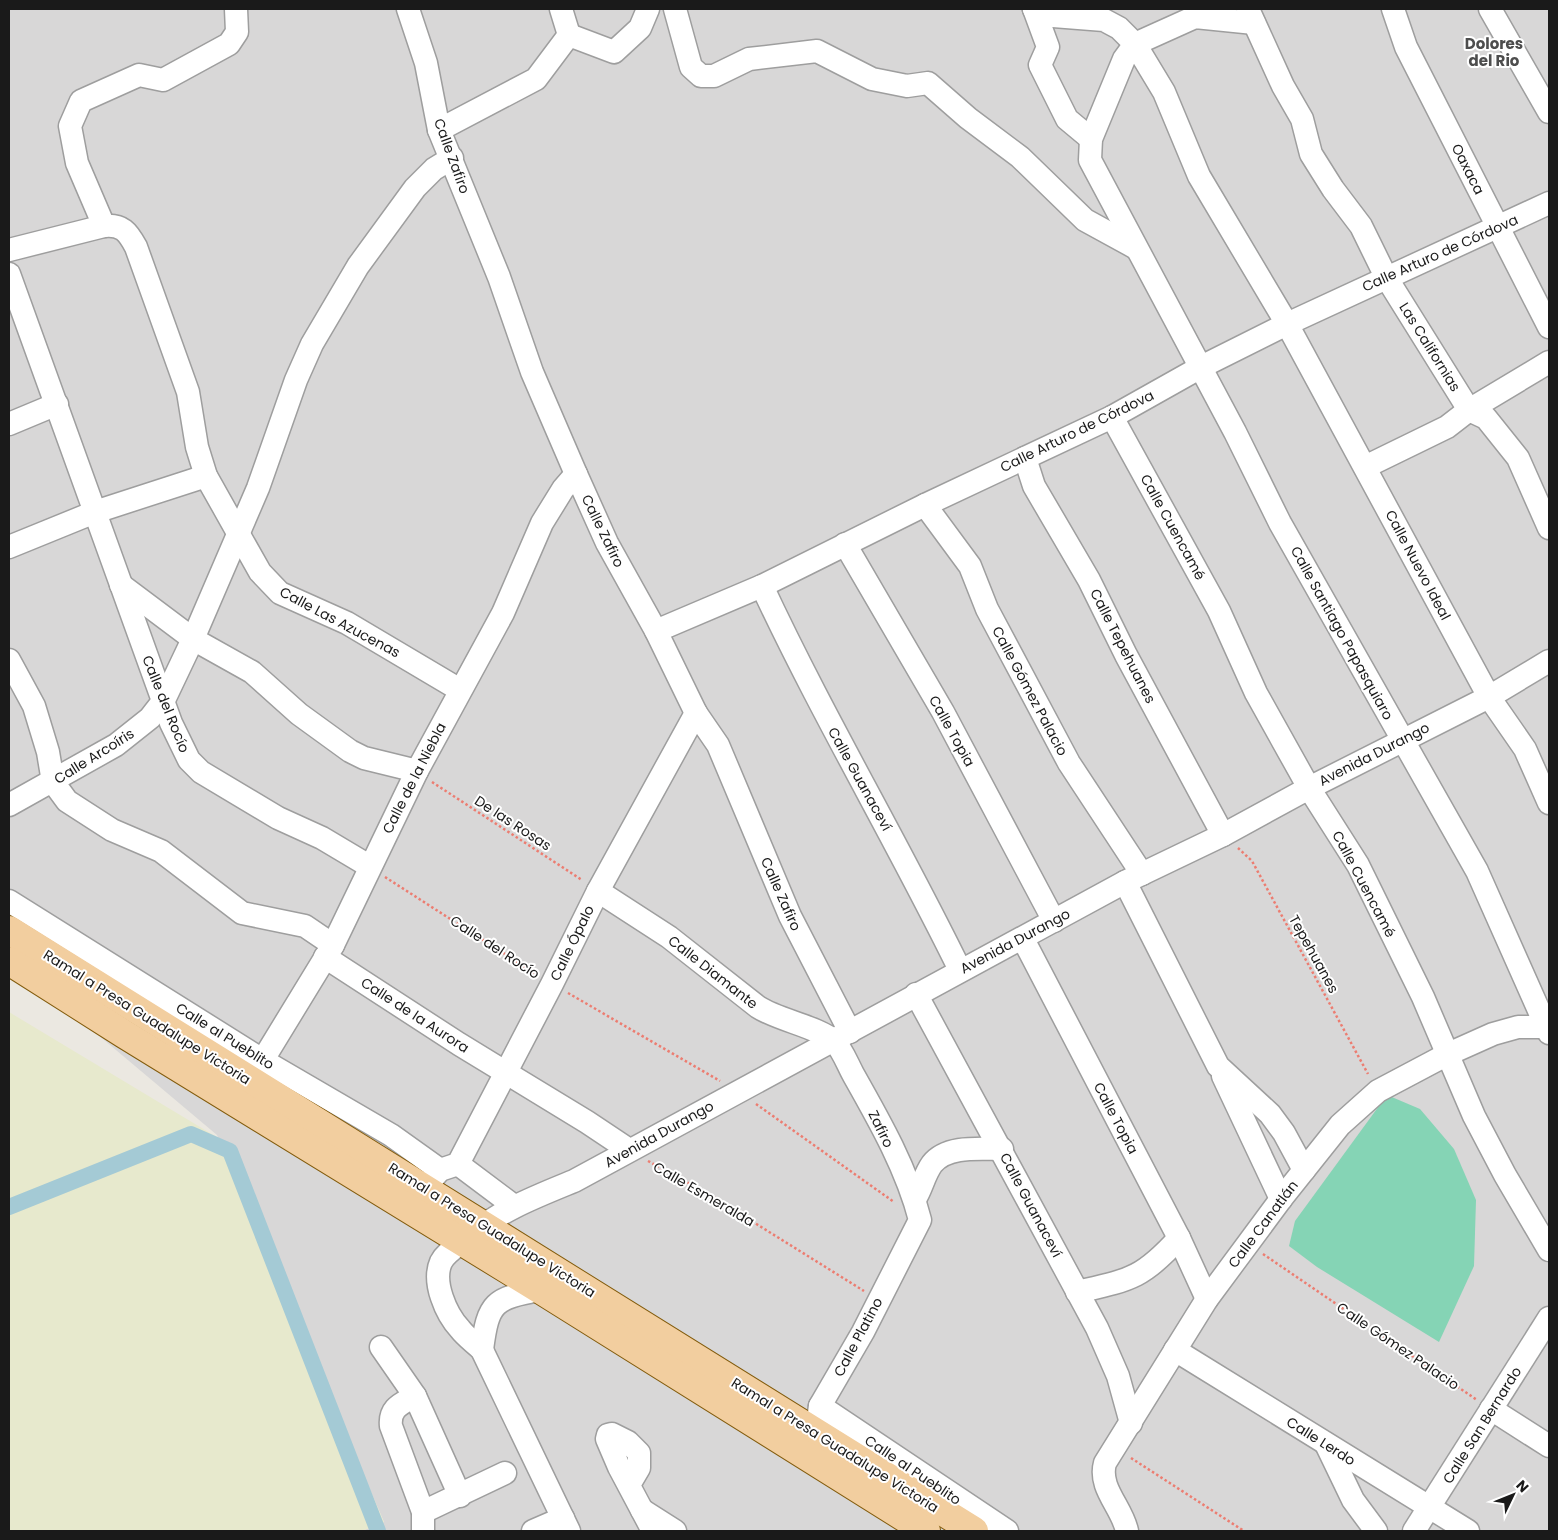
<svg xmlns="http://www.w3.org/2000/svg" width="1558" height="1540" font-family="Poppins,sans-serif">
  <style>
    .residential { fill: #d8d7d7 }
    .farmland { fill: #e7e9cd }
    .pitch { fill: #85d4b5 }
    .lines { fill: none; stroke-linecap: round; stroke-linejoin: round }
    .canal { stroke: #a4cad5; stroke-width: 16 }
    .minor-casing { stroke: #9e9e9e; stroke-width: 25 }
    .major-casing { stroke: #835c0d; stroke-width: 30 }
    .path { stroke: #ec7d71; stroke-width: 2.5; stroke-dasharray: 2.5 2.5; stroke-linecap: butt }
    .minor { stroke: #fff; stroke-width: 22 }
    .major { stroke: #f2ce9f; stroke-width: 28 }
    .labels { text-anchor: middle; stroke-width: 4; stroke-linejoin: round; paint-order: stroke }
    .street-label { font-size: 14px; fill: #1a1a1a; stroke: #fff }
    .neighbourhood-label { font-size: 15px; font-weight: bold; fill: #4d4d4d; stroke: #fff }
  </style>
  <rect width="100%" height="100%" fill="#ebe8e1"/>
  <path class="residential" d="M9,9H1549V1531H362L384,1522L217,1135L9,960Z"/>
  <path class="farmland" d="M9,1012L215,1136L384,1522L362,1531H9Z"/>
  <path class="pitch" d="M1387,1095L1420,1109L1454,1149L1476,1200L1474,1266L1439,1342L1317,1267L1289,1246L1295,1221Z"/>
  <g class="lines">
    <path class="canal" d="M9,1207L191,1134L230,1151L378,1531"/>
    <defs>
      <g id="minor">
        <path d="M408,9L426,63L439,130L499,277L532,372L576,474L607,543L656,631L696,713L718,745L790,916L850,1032"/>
        <path d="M561,9L569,35"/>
        <path d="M675,9L691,67L701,76H714L749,59L817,51L872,79L907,86L928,83L968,118L1020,157L1085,220L1136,248"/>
        <path d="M1034,9L1043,14L1053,16L1104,20L1119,28L1135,44L1164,92L1199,176L1287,324L1489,697L1525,749L1549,803"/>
        <path d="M1034,9L1048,47L1040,65L1067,119L1091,139"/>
        <path d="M1248,9L1283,86L1302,119L1311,154L1333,189L1361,226L1386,277L1469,410L1486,418L1518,458L1549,528"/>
        <path d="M1393,9L1406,47L1549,327"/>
        <path d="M1490,9L1549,112"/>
        <path d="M1254,23L1195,17L1135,44L1124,59L1091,139L1090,160L1235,432L1280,523L1477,871L1549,1033"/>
        <path d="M439,130L536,79L569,35L614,52L640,28L648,9"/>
        <path d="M104,226L77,163L70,126L81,101L139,75L163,80L229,44L237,32L236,9"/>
        <path d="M9,250L104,226C122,224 128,232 136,247L188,392L197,447L206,476L260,572L280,593L347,623L460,690"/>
        <path d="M9,274L171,723L189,760L201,772L278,818L322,838L369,866"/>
        <path d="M1112,417L1219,611L1256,693L1309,788L1358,865L1423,997L1474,1116L1505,1175L1549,1250"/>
        <path d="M9,424L57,404"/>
        <path d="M1025,458L1034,486L1089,580L1126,655L1223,835"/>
        <path d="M1365,467L1447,427L1469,410L1549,362"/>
        <path d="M925,505L970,566L987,609L1069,763L1142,874"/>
        <path d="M845,544L943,712L1054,921"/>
        <path d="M9,547L95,512L206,476"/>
        <path d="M121,585L193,639L252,672L299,714L350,751L364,758L417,771"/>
        <path d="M762,586C823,717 897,841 960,970"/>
        <path d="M656,631L762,586L925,505L1112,417L1201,367L1287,324L1549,203"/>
        <path d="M9,660L34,706L48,752L53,782L67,801L112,830L161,851L242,913L305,926L333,945"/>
        <path d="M9,805L116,745L150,718L164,700L193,639L258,488L296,380L312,344L358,266L415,188L434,169L452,158"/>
        <path d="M1125,882L1218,1066L1270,1114L1284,1133L1304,1170"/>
        <path d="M598,891L669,937L758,1007C778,1020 818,1027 834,1041C842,1049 848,1065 853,1074C879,1120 907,1169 920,1220L863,1332L820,1406L816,1434L811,1447"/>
        <path d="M9,901L264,1061L391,1135L440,1170"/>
        <path d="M1023,939L1179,1238L1207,1299"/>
        <path d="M325,957L459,1044L587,1122L629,1150"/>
        <path d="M916,994L1097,1328L1118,1376L1131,1423"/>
        <path d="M1223,1076L1281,1199"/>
        <path d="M242,1094L333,945L417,771L503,613L542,523L563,489L576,474"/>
        <path d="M458,1164L514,1206"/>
        <path d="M425,1187L440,1170L458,1164L552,984L598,891L696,713"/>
        <path d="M915,1199C922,1188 924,1175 932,1164C947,1145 980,1149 1002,1149"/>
        <path d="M1077,1292C1129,1280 1142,1279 1179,1238"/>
        <path d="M381,1347L415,1396L460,1496"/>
        <path d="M482,1350C488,1302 494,1298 541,1290"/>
        <path d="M1175,1350L1468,1531"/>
        <path d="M415,1396C401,1404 389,1408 391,1426L423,1512V1531"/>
        <path d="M820,1406L1007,1531"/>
        <path d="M1491,1409L1549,1446"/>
        <path d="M1326,1444L1353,1500L1376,1531"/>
        <path d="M629,1485L639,1468V1453L628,1442L612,1434L608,1435L607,1439L619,1467L653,1531"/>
        <path d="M642,1510L675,1531"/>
        <path d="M423,1512L505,1473"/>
        <path d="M533,1531L563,1518"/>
        <path d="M569,1531L482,1350C475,1343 466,1337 460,1329C446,1314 432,1282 441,1262C446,1252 458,1246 466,1239C498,1211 535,1197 574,1181L1125,882L1223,835L1309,788L1489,697L1549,661"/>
        <path d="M1127,1531C1122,1507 1098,1488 1105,1463L1207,1299L1281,1199L1340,1125L1378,1091L1446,1055L1493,1034L1518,1027H1549"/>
        <path d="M1414,1531L1549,1318"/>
      </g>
      <g id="major">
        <path d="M9,930L974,1531"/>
        <path d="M9,961L124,1034L541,1290L926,1531"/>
      </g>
    </defs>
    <use href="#minor" class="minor-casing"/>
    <use href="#major" class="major-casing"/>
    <g class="path">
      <path d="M432,782L582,880"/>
      <path d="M1238,848L1252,861L1368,1074"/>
      <path d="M385,877L536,974"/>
      <path d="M568,993L720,1081"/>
      <path d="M756,1104L894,1202"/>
      <path d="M648,1161L705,1192L864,1291"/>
      <path d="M1263,1254L1477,1400"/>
      <path d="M1131,1458L1244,1531"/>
    </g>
    <use href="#minor" class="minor"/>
    <use href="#major" class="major"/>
  </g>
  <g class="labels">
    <g class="street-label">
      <text transform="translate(452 156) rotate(70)" y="5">Calle Zafiro</text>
      <text transform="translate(1468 169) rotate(63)" y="5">Oaxaca</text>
      <text transform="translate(1440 253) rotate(-24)" y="5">Calle Arturo de Córdova</text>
      <text transform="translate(1430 347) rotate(58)" y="5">Las Californias</text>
      <text transform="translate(1077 431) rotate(-26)" y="5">Calle Arturo de Córdova</text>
      <text transform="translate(1173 527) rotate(61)" y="5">Calle Cuencamé</text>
      <text transform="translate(603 531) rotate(64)" y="5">Calle Zafiro</text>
      <text transform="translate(1418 565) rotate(62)" y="5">Calle Nuevo Ideal</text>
      <text transform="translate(340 622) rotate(28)" y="5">Calle Las Azucenas</text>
      <text transform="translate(1342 633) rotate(61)" y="5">Calle Santiago Papasquiaro</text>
      <text transform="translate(1123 646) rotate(63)" y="5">Calle Tepehuanes</text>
      <text transform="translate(1030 691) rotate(62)" y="5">Calle Gómez Palacio</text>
      <text transform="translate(166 704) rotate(68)" y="5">Calle del Rocío</text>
      <text transform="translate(952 731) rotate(61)" y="5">Calle Topia</text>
      <text transform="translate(1374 754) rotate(-27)" y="5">Avenida Durango</text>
      <text transform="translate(94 756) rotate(-32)" y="5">Calle Arcoíris</text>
      <text transform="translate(414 778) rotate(-63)" y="5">Calle de la Niebla</text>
      <text transform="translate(860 779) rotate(61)" y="5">Calle Guanaceví</text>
      <text transform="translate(513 823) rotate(33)" y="5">De las Rosas</text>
      <text transform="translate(1364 884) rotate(62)" y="5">Calle Cuencamé</text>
      <text transform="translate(781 894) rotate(66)" y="5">Calle Zafiro</text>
      <text transform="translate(1015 941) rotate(-28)" y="5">Avenida Durango</text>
      <text transform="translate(572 943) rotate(-64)" y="5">Calle Ópalo</text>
      <text transform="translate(495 947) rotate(33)" y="5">Calle del Rocío</text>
      <text transform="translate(1314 954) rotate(61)" y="5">Tepehuanes</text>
      <text transform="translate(713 972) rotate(38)" y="5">Calle Diamante</text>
      <text transform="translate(415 1015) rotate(33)" y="5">Calle de la Aurora</text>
      <text transform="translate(147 1017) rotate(32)" y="5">Ramal a Presa Guadalupe Victoria</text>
      <text transform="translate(225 1036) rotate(32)" y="5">Calle al Pueblito</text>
      <text transform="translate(1116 1118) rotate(62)" y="5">Calle Topia</text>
      <text transform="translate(881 1129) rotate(64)" y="5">Zafiro</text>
      <text transform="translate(659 1134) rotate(-29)" y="5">Avenida Durango</text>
      <text transform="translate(704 1194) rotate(30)" y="5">Calle Esmeralda</text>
      <text transform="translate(1031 1205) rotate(62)" y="5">Calle Guanaceví</text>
      <text transform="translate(1263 1224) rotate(-53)" y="5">Calle Canatlán</text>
      <text transform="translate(492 1230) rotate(32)" y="5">Ramal a Presa Guadalupe Victoria</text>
      <text transform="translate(858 1337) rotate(-62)" y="5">Calle Platino</text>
      <text transform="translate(1398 1346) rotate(34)" y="5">Calle Gómez Palacio</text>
      <text transform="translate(1482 1425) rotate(-58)" y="5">Calle San Bernardo</text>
      <text transform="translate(1321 1441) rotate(32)" y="5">Calle Lerdo</text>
      <text transform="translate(835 1445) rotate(32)" y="5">Ramal a Presa Guadalupe Victoria</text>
      <text transform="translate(913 1470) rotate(34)" y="5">Calle al Pueblito</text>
    </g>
    <g class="neighbourhood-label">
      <text x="1494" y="49">Dolores<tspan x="1494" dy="17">del Rio</tspan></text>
    </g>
  </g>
  <rect width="1558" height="1540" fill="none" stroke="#1a1a1a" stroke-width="20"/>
  <g transform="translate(1513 1495) rotate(47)" stroke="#ffffff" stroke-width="4" paint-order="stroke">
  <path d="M0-4L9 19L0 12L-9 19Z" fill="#1a1a1a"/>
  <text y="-8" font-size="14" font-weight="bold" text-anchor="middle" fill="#1a1a1a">N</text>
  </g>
</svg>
